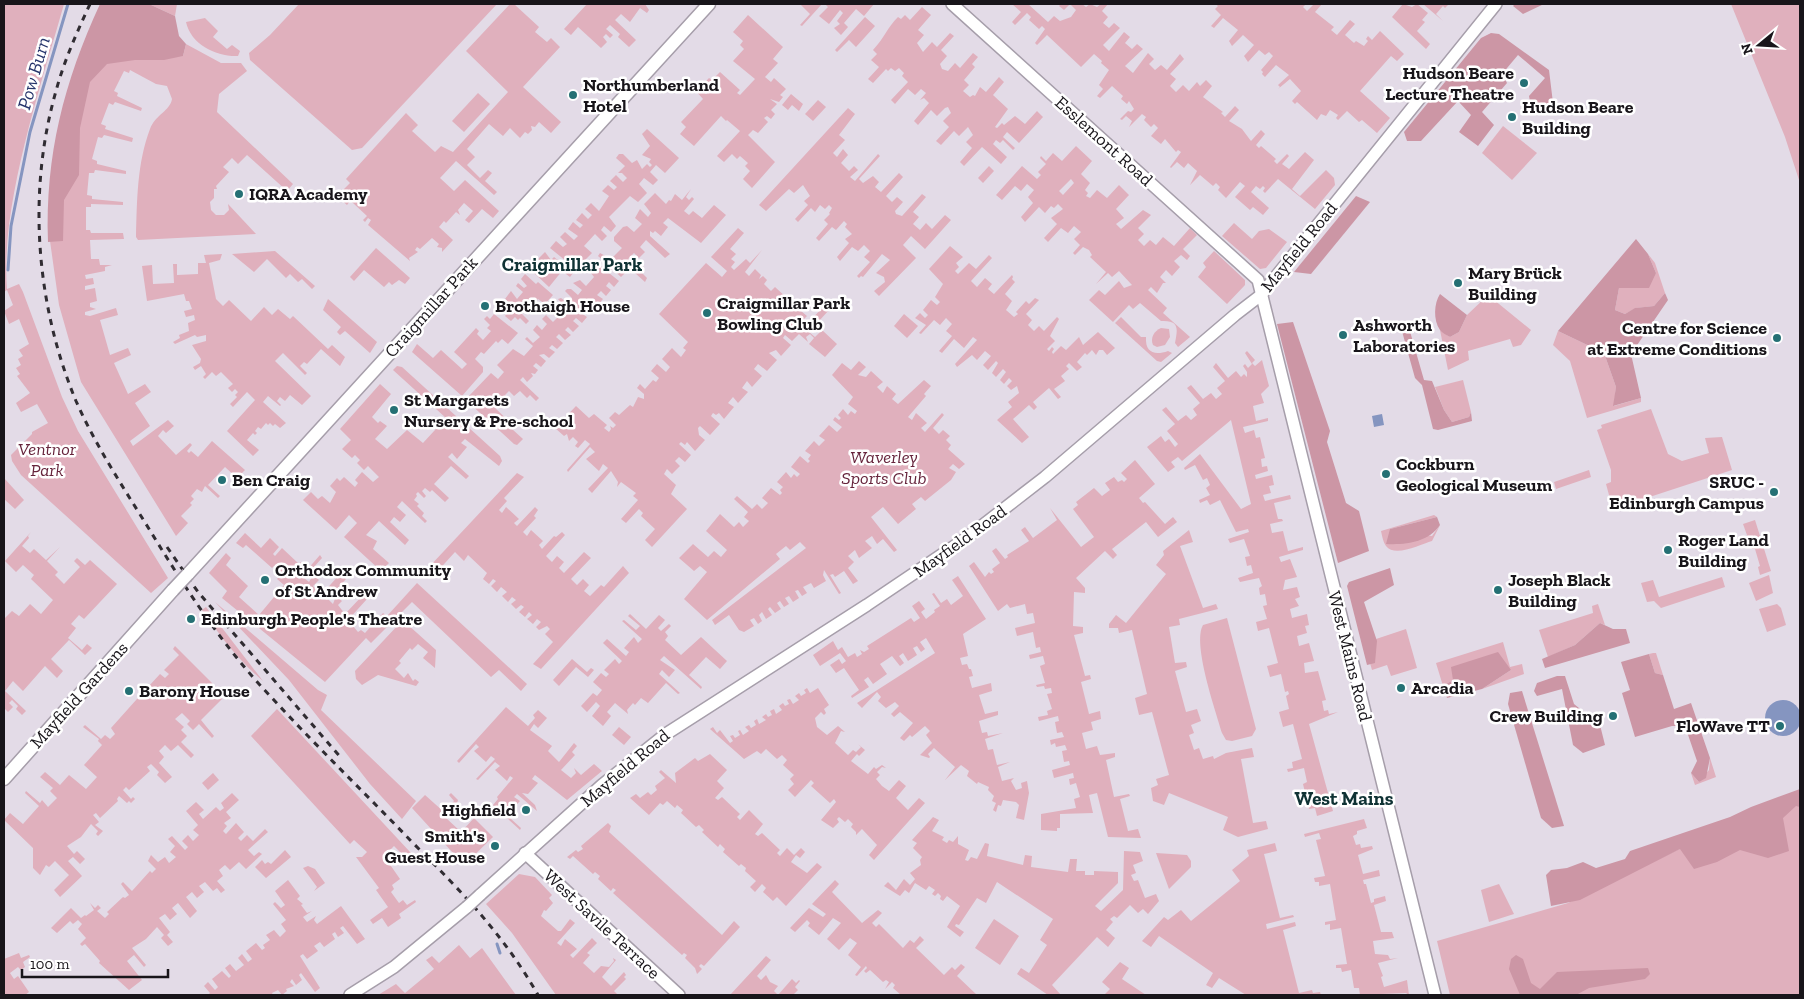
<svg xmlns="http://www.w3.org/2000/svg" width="1804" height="999" font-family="'Zilla Slab',serif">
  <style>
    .green { fill: #e0b0bd; fill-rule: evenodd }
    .forest { fill: #cc96a5 }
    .water { fill: #8595c0 }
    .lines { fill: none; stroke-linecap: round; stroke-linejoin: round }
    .stream { stroke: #8595c0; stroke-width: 3 }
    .secondary-casing { stroke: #a69eaa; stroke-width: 14 }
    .primary-casing { stroke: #a69eaa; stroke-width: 15 }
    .secondary { stroke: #fff; stroke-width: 11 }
    .primary { stroke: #fff; stroke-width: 12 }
    .rail { stroke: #302c32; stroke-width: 3; stroke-dasharray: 6 6; stroke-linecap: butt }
    .secondary-bridge-casing { stroke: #a69eaa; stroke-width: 14; stroke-linecap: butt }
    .primary-bridge-casing { stroke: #a69eaa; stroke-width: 15; stroke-linecap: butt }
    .secondary-bridge { stroke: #fff; stroke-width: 11 }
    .primary-bridge { stroke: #fff; stroke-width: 12 }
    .poi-dot { fill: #257074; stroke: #fff; stroke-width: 2 }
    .labels { text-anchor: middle; stroke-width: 5; stroke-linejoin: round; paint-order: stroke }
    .poi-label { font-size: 18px; font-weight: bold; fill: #18151a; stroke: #fff; text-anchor: start }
    .street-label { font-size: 18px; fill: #18151a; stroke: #fff }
    .park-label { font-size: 18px; font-style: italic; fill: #66243c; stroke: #fff }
    .water-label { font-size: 19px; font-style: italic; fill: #26356c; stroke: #fff }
    .neighbourhood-label { font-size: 19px; font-weight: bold; fill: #0f3234; stroke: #fff }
  </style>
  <rect width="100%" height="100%" fill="#e3dbe7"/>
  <g class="green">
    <path d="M4,4H64C41,86 0,205 7,289L19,284L23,292L62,397L78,431L168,578L151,593L21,475L12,461L11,455L32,434V432L48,423L37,404L21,412L16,403L30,393L17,376L20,374L16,368L21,365L18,359L23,356L19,350L29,344L19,319L9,324L4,311L13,305L7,290L4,292Z"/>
    <path d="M149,4H177L175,16Z"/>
    <path d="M299,4H497L362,148L352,150L250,60L249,53L270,35Z"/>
    <path d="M510,4H514L539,27L535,32L547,42L551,38L560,47L523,87L561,122L551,133L539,122L535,127L531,126L532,130L528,134L525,132L520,138L510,128L503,136L489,124L467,149L475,157L467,165L480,178L488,170L492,173L485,181L497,192L494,195L456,161L440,178L454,191L465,180L499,211L493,218L482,209L469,223L465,220L473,211L464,203L458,210L460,215L456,212L446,223L444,221L439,227L453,240L442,252V248L437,247L439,244L432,238L420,249L417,247L415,250L418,252L409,258L410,261L368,225L371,220L368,218L365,222L363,220L367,216L353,203L350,201L347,205L337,196L350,183L346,179L406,113L418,125L412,131L435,152L441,146L453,152L508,92L466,51Z"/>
    <path d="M587,4H645L649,10L647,13L640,8L630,22L621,14L615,20L636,40L629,47L618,37L620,34L610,25L606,29L613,35L610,38L606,34L603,37L607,42L601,48L578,27L571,35L564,29Z"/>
    <path d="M800,4H822L802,26L800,25L810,14Z"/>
    <path d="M825,4H874L864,16L856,9L844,23L848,27L841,35L834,28L840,24L837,21L843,13L840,10L829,24L819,16L828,7Z"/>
    <path d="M1012,4H1028L1048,22L1054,16L1060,21L1071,17L1076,10L1070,4L1064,10L1059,6L1061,4H1082L1086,7L1090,4L1097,7L1101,4H1108L1102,11L1108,17L1103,23L1109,28L1114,23L1120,28L1103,45L1109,51L1124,32L1130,37L1125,43L1132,49L1137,44L1143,49L1125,66L1133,73L1148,53L1154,59L1149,64L1155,70L1161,65L1167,70L1180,54L1184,59L1170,74L1176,79L1170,86L1176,92L1183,85L1189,91L1197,82L1200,86L1206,80L1212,86L1203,97L1223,112L1221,113L1225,117L1235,106L1239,110L1229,121L1242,129L1251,141L1261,130L1265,134L1256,145L1259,148L1261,146L1276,159L1274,161L1277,164L1287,154L1289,156L1282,164L1289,169L1305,152L1314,160L1292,189L1300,196L1326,170L1334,178L1335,185L1315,209L1278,179L1265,193L1263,191L1265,188L1263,186L1260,189L1256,186L1251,192L1269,208L1263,215L1253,207L1250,210L1235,197L1245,186L1240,182L1226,198L1218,190L1220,187L1216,183L1213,186L1200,175L1190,185L1197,171L1188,163L1184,168L1177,162L1171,168L1170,167L1181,152L1178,150L1176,152L1165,139L1161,144L1151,136L1158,128L1154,124L1151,127L1144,120L1146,117L1142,114L1129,127L1132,121L1126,116L1122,120L1120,119L1128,111L1131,112L1134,109L1129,101L1127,104L1121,99L1123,96L1112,86L1100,98L1097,96L1103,89L1099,85L1109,70L1101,63L1102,61L1094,54L1081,67L1047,35L1037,45L1035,43L1045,29L1042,26L1039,29L1029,20L1031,17L1027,13L1015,25L1012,22L1021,12Z"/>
    <path d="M1215,4H1306L1303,7L1307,11L1314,4H1322L1315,12L1334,27L1331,30L1337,35L1350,20L1355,24L1345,35L1354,43L1356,41L1364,46L1368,41L1366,39L1368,36L1372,40L1380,31L1404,54L1397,61L1391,56L1360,91L1390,118L1377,133L1362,120L1359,122L1347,111L1338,120L1336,118L1338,115L1330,110L1326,116L1321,114L1317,120L1297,102L1295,104L1292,101L1301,91L1290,79L1278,89L1280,87L1278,85L1289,75L1276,65L1265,77L1262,74L1263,72L1261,70L1273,56L1269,52L1265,55L1259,50L1248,62L1244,56L1254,45L1243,35L1232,46L1229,41L1238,30L1223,18L1214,28L1211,26L1221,15L1215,9L1218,6Z"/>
    <path d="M1403,4L1412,7L1417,4L1428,13L1422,20L1425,22L1417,31L1430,44L1426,49L1392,17Z"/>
    <path d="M1423,4H1449L1445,8L1443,6L1436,14L1443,21Z"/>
    <path d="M1731,4H1800V183L1785,137Z"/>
    <path d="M922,7L931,15L918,30L924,35L917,43L923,52L932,42L937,47L950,33L954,36L941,50L947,56L940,64L942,69L948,71L955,63L960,68L973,53L978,57L972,64L975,67L964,80L969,85L963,91L970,97L973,95L975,96L980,87L986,92L999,77L1004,82L993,95L1008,109L995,127L997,128L1002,123L1004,125L1015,116L1025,124L1037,111L1043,117L1019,143L1007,132L1003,137L1015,148L1013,150L1003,140L1000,143L996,140L993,144L1007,157L1001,164L982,147L964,166L960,162L972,148L966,142L973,135L968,127L959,136L954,131L941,145L936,141L949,127L943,121L951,113L948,107L945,108L937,116L931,110L918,125L914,121L929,103L924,98L920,100L926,93L921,89L915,95L908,89L895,104L891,100L908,82L902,76L904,73L899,68L895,71L891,68L888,71L886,69L873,83L868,79L879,67L871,60L877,54L873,50C885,37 887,28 898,17L901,19L905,15L910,20Z"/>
    <path d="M748,15L783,47L773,59L778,63L765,77L771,82L774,78L786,89L780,95L783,97L779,102L770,99L777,104L771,110L775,114L771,119L767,116L764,118L768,122L758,133L753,130L748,135L775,162L752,188L743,179L750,171L745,166L748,163L740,156L737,159L732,154L724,162L717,156L740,131L727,120L726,121L721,116L694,146L680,134L686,127L681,122L703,99L695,90L697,88L692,81L701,93L703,92L706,94L713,88L704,83L709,78L712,80L720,72L740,90L737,93L740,95L755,79L733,61L744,49L740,45L743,41L733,32Z"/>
    <path d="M865,17L875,26L856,47L849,40L837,52L835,50Z"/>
    <path d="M205,18L218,31L213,37L227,49L232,45L240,51L238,56C217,57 191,45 186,22Z"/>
    <path d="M186,44L221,63H241L247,71L219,94L217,112L293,184L287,191L247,155L238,164L232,158L223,167L229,172L216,186L217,189H214V198L210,202L211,210L216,215H224L229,210L228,204L256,234L138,240L136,237C137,201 137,163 150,129C155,115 170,111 172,99L167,86L156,84L130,70L129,73L124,71L114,91L118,93L117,96L142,108L141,111L115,102L113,105L109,103L101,124L106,126L105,129L133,138L132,142L104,135L102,138L98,137L92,159L97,161V164L126,171V174L95,170L94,173H89L87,195L92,196V199L123,202V205L91,204V207H86V230H90L91,233H123L124,239L90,240L91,259H99L100,265H112L105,267V271L85,275L86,279L93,278L94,284L85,286V290L95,288L97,301L90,303V307L96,309L85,312V315L90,316L116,308L118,315L100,320L110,355L128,348L131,355L114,363L128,394L145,384L151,392L135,403L150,426L130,441L133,446L168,420L174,426L166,433L163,430L158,436L176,455L190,443L192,445L187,451L189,453L191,451L198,457L212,441L245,470L237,478L225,467L208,485L220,496L218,498L205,486L202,492L197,489L191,496L194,499L190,503L192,505L181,516L188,523L176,536L81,382L59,305L50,241H54L86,59L183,56Z"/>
    <path d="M478,93L490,104L464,132L452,121Z"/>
    <path d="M791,94L803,104L799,111L792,105L788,110L782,105Z"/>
    <path d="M818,100L826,107L813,121L805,114Z"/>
    <path d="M848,108L855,114L839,135L845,140L833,153L837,157L843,149L848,155L841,163L849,171L854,166L858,170L850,177L855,181L878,154L880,156L859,179L863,183L873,176L879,182L875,187L881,192L899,173L903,177L886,196L892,202L897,197L903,202L895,211L896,214L902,216L922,194L926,197L913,212L919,217L913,224L920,230L926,223L932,229L945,215L951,220L925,249L911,236L903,245L916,258L879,296L874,291L885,282L884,277L876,273L890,260L882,254L863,277L861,276L859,278L857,276L870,262L864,257L870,251L864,245L858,251L852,247L840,261L837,257L849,243L845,239L852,234L845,227L847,224L844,221L836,230L832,227L819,241L816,238L828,224L824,220L830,214L829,213L832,208L829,205L825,209L820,205L815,212L811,208L798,222L795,219L808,205L804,201L810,196L803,185L794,193L789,189L766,211L759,205Z"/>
    <path d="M1503,126L1537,153L1512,180L1482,153Z"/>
    <path d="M647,129L679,158L665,173L656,165L650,172L658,180L653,185L644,178L639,184L647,193L638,202L630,196L609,217L616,226L611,232L604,226L601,230L607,236L602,241L595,234L584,246L592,253L582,263L572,255L566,261L550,248L556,241L563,247L567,244L560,237L565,232L574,240L578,236L568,229L573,222L580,228L583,225L576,220L582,213L588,219L592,215L585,209L591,203L599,211L609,196L602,191L608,185L614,190L617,187L610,181L616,175L623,182L627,178L622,173H618L625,166L616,158L619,154H623L632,163L637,160L642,169L647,164L650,167L652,165L649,162L651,159L642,155L650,146L642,134Z"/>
    <path d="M1076,146L1092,161L1081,174L1090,183L1085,190L1088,193L1086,196L1090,198L1097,190L1107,198L1119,185L1129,195L1116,209L1124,218L1116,224L1121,229L1143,210L1151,215L1138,228L1144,234L1138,240L1144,246L1150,240L1156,245L1163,237L1174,246L1190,228L1197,235L1183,249L1190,256L1187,260L1181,255L1174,261L1180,267L1172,276L1166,270L1160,277L1166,283H1163L1157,293L1151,287L1148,290L1167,308L1163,313L1190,337L1178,347L1175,343C1178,328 1179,320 1161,321L1140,303L1133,309L1129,305L1113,322L1089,300L1099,290L1105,295L1119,281L1124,288L1132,285L1119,271L1112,277L1108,273L1096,284L1106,272L1090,257L1092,255L1089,250L1083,247L1075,255L1073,253L1080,245L1074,239L1081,232L1074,226L1068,233L1061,228L1048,242L1044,238L1057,224L1051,218L1063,209L1058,204L1054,208L1051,206L1045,213L1039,207L1025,222L1021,217L1033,203L1028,197L1034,190L1027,184L1021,191L1015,186L1002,200L996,195L1022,166L1037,179L1041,175L1038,172L1046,164L1040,158L1041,156L1046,161L1053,153L1062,161ZM1071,179L1074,183L1063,195L1059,191Z"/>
    <path d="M989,166L994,171L983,183L978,178Z"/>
    <path d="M691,189L686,197L689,200L692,197L694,199L684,211L689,215L693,211L702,218L714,205L726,215L701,243L668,218L663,223L668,227L661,236L655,231L653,233L650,231V236L670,254L665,258L646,240L640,247L645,252L639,258L634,253L628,259L647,278L645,282L625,264L621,268L626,272L621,277L612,269L609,273L619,281L614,287L609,282L606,286L611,290L606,296L601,291L597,295L603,299L598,305L593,300L589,304L595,308L590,314L584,309L581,313L587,317L582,323L576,318L573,321L579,326L573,332L568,327L565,330L571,335L565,340L559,334L556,337L563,343L557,349L552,345L549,348L555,352L549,358L544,354L539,355L546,361L541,367L536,363L533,366L538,370L535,374L531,373L533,376L527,382L523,377L520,380L539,398L536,401L530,395L527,398L520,391L514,396L509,391L505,395L510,400L502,408L497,404L494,407L514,426L512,429L523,439L517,445L514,444L468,402L467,398L491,373L498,379L504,372L497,365L513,349L524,356L533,346L525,339L527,337L533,343L540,337L533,330L537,325L542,330L547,324L542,319L546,315L553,322L557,318L548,309L551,306L560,312L564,307L558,299L561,298L568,303L572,298L565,291L567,289H571L578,295L582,290L573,283L580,280L586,286L594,277L587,268L593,261H596L602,267L606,263L598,256L600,253L611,259L622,248L614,241V237L623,227L627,226L634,232L642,224L635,218L640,209L648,217L651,213L644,204L655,193L666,204L669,200L671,201L675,194L682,200Z"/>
    <path d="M1234,223L1252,239L1259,231L1269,229L1287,242L1266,268L1260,269L1222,236Z"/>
    <path d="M738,228L744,233L730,249L736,254L731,259L735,262L731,267L734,270L746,259L750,263L762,250L745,272L749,276L755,269L761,275L759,279L763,276L767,280L764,284L771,291L775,287L787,298L783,307L785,309L787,306L791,310L795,306L807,316L803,320L807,324L824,306L829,310L809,332L815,337L822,330L837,344L825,357L809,344L814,338L810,334L806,337L808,342L799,334L792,341L785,335L783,338L791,345L781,356L776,350L769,353L777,360L767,371L758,364L754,369L762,376L752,387L747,381L742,388L748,392L738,403L733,397L728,403L734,407L724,419L719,413L716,415L713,413L711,416L720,424L710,435L700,426L698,428L699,435L705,440L695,451L687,442L685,445L681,442L679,444L691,455L685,462L679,457L675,461L680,466L672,474L667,469L664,474L676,485L671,494L687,509L652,547L645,540L655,529L641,516L643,513L639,509L626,523L621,519L638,500L633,496L636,493L621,482L617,487L618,482L611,471L592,493L588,489L608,468L603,464L599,471L586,459L595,452L590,447L568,472L567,470L590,444L585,440L578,448L575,446L578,442L573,437L569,441L567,434L564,436L555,428L576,406L589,418L594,414L607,425L604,428L609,432L611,429L610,426L613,428L616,425L609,418L615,412L619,415L630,405L633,407L638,397L644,399V394L637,388L640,384L645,389L653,380L656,382L659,378L651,371L657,364L666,372L670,367L662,359L672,348L681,357L686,350L683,348L688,342L659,314L706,263L722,277L727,271L711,257Z"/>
    <path d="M950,246L963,257L956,263L959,267L955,271L958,274L969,263L976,269L989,255L992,258L971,281L977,287L985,278L992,284L988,289L994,294L1012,275L1013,277L1012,279L1015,282L1005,294L1012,301L1006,310L1014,317L1018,314L1016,312L1026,301L1029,304L1035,298L1039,300L1026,314L1032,320L1028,325L1034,331L1039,326L1044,331L1057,317L1059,319L1050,336L1055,341L1047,349L1049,351L1052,347L1054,349L1052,352L1053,354L1061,346L1066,350L1079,337L1083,345L1098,332L1115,348L1107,355L1103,350H1099L1096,355L1092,350L1087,355L1085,353L1077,362L1082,367L1077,371L1069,363L1066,366L1069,369L1061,376L1065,381L1054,389L1061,397L1058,399L1049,388L1033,402L1037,407L1034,410L1029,405L1013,419L1029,437L1022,443L997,420L1012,407L1008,402L1019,393L1017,386L1011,390L1007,386L1012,381L1009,378L1004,384L1000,380L1006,372L1003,369L996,377L992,373L998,363L996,361L988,370L983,365L991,356L985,351L977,360L972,355L957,367L955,364L977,340L973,337L964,348L954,339L942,353L939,351L952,336L946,331L952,324L946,318L940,325L934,320L921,334L919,333L926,325L915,318L920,313L925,318L928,315L923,310L931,300L937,305L940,302L935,297L943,284L929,269Z"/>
    <path d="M376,248L410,278L405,284L399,280L392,285L389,282L384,287L364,270L354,281L350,277Z"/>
    <path d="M275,251L315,286L312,289L302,279L298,282L290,274L286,278L267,259L254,272L232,254Z"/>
    <path d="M1214,251L1245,280V285L1227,304L1198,277L1206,267L1203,263Z"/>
    <path d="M545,252L551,260L554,257L573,273L570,277L562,271L549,287L533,272L539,266L547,273L550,270L538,259Z"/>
    <path d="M222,254L220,260L209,263L216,299L223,306L229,300L251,321L264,307L272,315L278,309L290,319L293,316L328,349L332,345L345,357L340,366L321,349L307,364L304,362L300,366L307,373L305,375L283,353L275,361L311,396L302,405L290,395L285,401L280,397L277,401L281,405L280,406L268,396L263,402L286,423L280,428L275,424L273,426L270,423L268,425L266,423L261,429L258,427L255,431L257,433L255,435L253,433L247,440L259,450L253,456L227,431L255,400L247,392L233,407L230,404L237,397L235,395L238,392L235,389L232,392L228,388L233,384L221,372L216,376L212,372L205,379L203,377L206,374L201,366L195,370L193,367L200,363L201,359L192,345L206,341V335L197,337L195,335L175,344L173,342L180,338L179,335L189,331L188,323L195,320L194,315L186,317L184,311L192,309L189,301H186L184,294L147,301L142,266L152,265L153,284L174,283L173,264H177V275L198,274V263H206L204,255Z"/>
    <path d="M1648,254L1655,263L1665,293L1654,306L1636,308L1625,314L1615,310L1619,288L1656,273Z"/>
    <path d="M525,274L536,284L538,282L553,295L545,304L538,299L533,304L538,308L540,307L538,311L529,304L521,313L529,321L526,324L520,318L518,320L515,317L511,321L505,316L513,306L505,299L511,291L517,299L523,292L516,286L518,283L524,288L527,286L521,279Z"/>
    <path d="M1488,295L1531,330L1521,345L1513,347L1510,339L1468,351L1469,360L1448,370L1440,330L1450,337L1459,332L1467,315Z"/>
    <path d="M328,299L377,342L370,353L345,331L340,335L337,332L341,327L323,310Z"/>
    <path d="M494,314L518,333L508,344L502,339L498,343L496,341L484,354L481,352L475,359L483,367V372L462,396L412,352L417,344L433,358L441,350L462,369L467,364L454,352L476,328L479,331L477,334L483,340L491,331L487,328L490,325L484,319L487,316L490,319Z"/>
    <path d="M904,314L918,326L907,338L894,326Z"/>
    <path d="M1121,317L1141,337H1146C1145,352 1154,356 1168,351L1172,353L1161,362L1157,361L1115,323Z"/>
    <path d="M1161,328L1169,329L1170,337L1165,345L1157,347L1153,345C1150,338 1154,331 1161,328Z"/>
    <path d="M1558,331L1604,353L1616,387L1614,406L1641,398V402L1587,418L1570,361L1553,345Z"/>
    <path d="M1247,351L1255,360L1252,363L1255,366L1262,360L1269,386L1261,394L1264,403L1253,406L1256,421L1268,418V421L1243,427L1245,433L1254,430L1256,438L1260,437L1265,458L1261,459L1262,467L1267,466L1268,471L1255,475L1256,479L1272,475L1274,485L1269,486L1271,493L1263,495L1265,501L1290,495L1291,499L1274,503L1278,519H1282L1283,521L1270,524L1272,533L1283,531L1288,551L1303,547V550L1279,557L1281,562L1290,559L1297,577L1285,580L1283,590L1297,587L1300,597L1295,599L1299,606L1290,609L1292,618L1307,614L1309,625L1305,626L1307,633L1297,636L1299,646L1309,643L1314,661L1304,663L1305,673L1318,671L1326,700L1322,701L1324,711L1328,710L1329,714L1338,712L1309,724L1333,811L1317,816L1315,808L1309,809L1303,784L1307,782L1304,768L1288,772L1287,769L1293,768L1292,762L1302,759L1293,724L1283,727L1279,712L1289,709L1286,696L1289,694L1288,691L1285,692L1281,674L1270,677L1267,666L1278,663L1269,628L1258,631L1256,622L1267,619L1263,606L1267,605L1265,594L1260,595L1259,588L1262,586L1259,578L1240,582L1238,578L1253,573L1251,565L1247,566L1245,557L1250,556L1244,539L1230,543L1228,539L1249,532L1248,529L1236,532L1220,500L1210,505L1207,500L1200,503L1199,500L1210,495L1206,488L1210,485L1207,478L1203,480L1195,465L1185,470L1184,468L1200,454L1241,509L1251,504L1231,420L1182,461L1178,457L1171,462L1175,467L1168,472L1147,447L1161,436L1165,442L1169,439L1175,447L1178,444L1167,431L1175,424L1162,410L1166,407L1178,421L1186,415L1191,420L1197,415L1193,409L1200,403L1187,388L1191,385L1203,399L1211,393L1216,399L1222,394L1217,388L1225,381L1213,367L1216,363L1228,378L1236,371L1241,377L1244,374L1247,377V372L1243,366L1245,364L1248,368L1252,364L1245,353Z"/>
    <path d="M859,361L866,367L858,375L866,377L871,371L883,382L877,387L883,393L887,386L896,394L892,399L898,404L924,380L931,386L924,394L926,396L908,417L912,420L916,413L927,423L921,428L925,432L942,413L944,415L933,428L939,434L943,430L950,436L946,440L951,445L948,449L965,464L959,469L953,464L949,468L956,472L951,480L925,501L921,497L912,504L916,509L898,524L883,507L871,517L897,550L894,552L883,539L877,544L872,536L865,541L872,548L859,558L855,550L848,556L854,562L848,568L858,581L853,584L844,571L835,577L833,574L830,575L841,593L839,594L824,570L823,575L826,581L814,588L811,583L803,587L807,593L802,596L798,590L795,591L799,598L793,602L789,596L785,598L789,604L784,607L780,601L777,603L781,609L775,613L770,607L768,609L772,615L766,619L762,612L759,615L762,621L758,624L754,618L750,620L754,626L744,632L739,630L729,615L715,625L712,620L806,548L800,542L790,550L786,546L776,554L780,559L707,620L684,599L707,572L700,566L694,571L679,558L693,544L708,557L714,551L721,557L727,550L706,531L720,514L734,527L739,522L743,527L749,521L744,517L748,512L734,499L737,496L752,509L757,504L762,509L768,503L762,498L771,488L780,495L782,493L780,490L783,487L777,482L786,472L791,478L794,474L797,477L800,474L791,467L800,456L808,463L810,461L808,459L811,455L805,451L814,441L819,446L825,440L819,436L829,425L837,432L842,427L833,420L835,417L839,420L841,418L838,415L843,409L848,415L851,411L855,414L857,411L848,404L853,397L832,375L842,363L851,370Z"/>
    <path d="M397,366L402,367L500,456L502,461L499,466L465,439L461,443L467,447L457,459L452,453L448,457L469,476L466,479L451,466L434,484L449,498L445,502L432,490L430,492L425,488L422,491L426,496L424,498L418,492L416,494L417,496L414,500L419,504L417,506L424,513L422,516L427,521L425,523L402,501L397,507L406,515L400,522L394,517L390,522L409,540L405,545L379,521L366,535L377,541L373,549L389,563L381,571L344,537L357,523L349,515L336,530L303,500L311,492L318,499L322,496L330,503L336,492L330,486L337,478L340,481L344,477L355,487L358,483L355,480L362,472L373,482L379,477L368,466L364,470L357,463L360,460L355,455L352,458L342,449L351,440L340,429L380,384L391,394L372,417L378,423L380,421L387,426L375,439L387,449L407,430L423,443L446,418L393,370Z"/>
    <path d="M1463,380L1471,412L1469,417L1452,422L1444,410L1435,387Z"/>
    <path d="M1651,409L1668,454L1682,461L1709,453L1705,438L1722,437L1732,470L1616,508L1612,506L1606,484L1611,482V470L1597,430L1602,428L1601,425Z"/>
    <path d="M1135,460L1155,484L1139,498L1143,503L1145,502L1165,524L1173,517L1177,522L1158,537L1146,522L1112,549L1117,555L1113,559L1105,551L1076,578L1085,588V593L1074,592L1073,626L1083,627V633L1074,635L1085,676L1090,675L1091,679L1081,682L1089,714L1100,711L1101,719L1091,722L1093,730L1082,733L1086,749L1097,746L1100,755L1115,753V757L1106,760L1114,797L1129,794L1130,796L1120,799L1128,831L1138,829L1141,838L1108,837L1097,793L1089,795L1093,813L1060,814V828H1057V831L1041,830V814L1076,808L1074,799L1080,797L1076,783L1070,785L1069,779L1074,778L1073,773L1054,778L1052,770L1070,765L1069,761L1064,762L1062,751L1067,750L1065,745L1056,747L1055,743L1051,745L1050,740L1064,737L1062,732L1057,733L1055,722L1059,721L1058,716L1039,721L1038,717L1048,715L1047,711L1052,709L1047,694L1052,693L1051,688L1045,689L1044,686L1037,687L1036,685L1045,683L1040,666L1045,664L1043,656L1030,659L1029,655L1041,652L1040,647L1036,648L1033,632L1017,636L1015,628L1035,623L1033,613L1027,614L1025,604L1010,608L1007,604L998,611L969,566L974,562L985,577L989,572L991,574L994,572L992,569L1000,563L992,551L996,548L1005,559L1008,557L1007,555L1029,541L1021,530L1025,527L1033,538L1057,520L1050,508L1081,547L1094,537L1073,509L1078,505L1076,502L1094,488L1102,496L1110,490L1105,483L1114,477L1118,482L1122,480L1124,482L1127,479L1121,473Z"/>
    <path d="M1589,470L1591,477L1556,489L1554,482Z"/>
    <path d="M517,473L524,477L504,498L507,501L499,510L502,513L506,507L519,519L514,523L517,526L535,507L538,510L534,516L536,518L523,532L527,536L531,530L543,541L539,545L542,549L554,536L556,537L562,532L565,535L546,556L552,562L557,556L564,562L559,568L564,573L584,552L591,558L571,579L577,585L583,579L589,585L584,591L590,596L601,585L604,587L623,566L629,573L541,669L533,664L553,642L545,634L550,629L547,626L539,630L536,627L541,622L537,619L533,624L527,619L532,615L529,612L525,617L519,612L524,607L521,605L516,609L511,604L516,600L512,597L508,602L502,596L507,592L501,587L497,592L491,586L496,581L493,579L489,584L483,579L487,573L468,555L464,561L455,552L435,574L429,567Z"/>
    <path d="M4,478L24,500L15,509L4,499Z"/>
    <path d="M1434,515L1437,517L1390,529L1432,536L1440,525L1432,541C1421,544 1395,558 1386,546C1383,542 1382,535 1381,531Z"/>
    <path d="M1755,520L1771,571L1760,575L1758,567L1760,566L1755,549H1752L1743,524Z"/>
    <path d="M1189,530L1193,542L1180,546L1203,608L1216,604L1218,609L1179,619L1180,625L1169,627L1175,663L1186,662L1187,667L1175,671L1186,712L1197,709L1201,721L1191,725L1194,733L1189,735L1194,750L1199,748L1203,759L1213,756L1214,759L1226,753L1252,748L1254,757L1241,759L1253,823L1266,821L1268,829L1238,837L1223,830L1228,817L1169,793L1164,805L1153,801L1151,788L1158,785L1156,779L1169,775L1152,712L1139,715L1135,698L1147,694L1132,630L1119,633L1118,628H1109V624L1116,615L1126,623L1166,574L1156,565L1164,555L1163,551Z"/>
    <path d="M31,532L28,536L29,538L22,546L30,553L34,549L46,560L60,547L47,561L58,572L55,575L64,584L80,567L74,561L77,558L85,565L90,560L117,584L84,619L79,615L71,624L76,628L68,638L82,650L87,644L92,648L85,655L69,640L51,659L63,671L57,678L45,666L23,691L13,681L5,691L26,711L22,715L16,709L18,706L12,700L9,703L13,707L8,712L4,708V619L12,611L19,616L30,604L41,614L53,600L31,579L34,575L23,565L16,572L5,561Z"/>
    <path d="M245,533L261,548L270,538L279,547L273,554L275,556L282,548L299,564L301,562L303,564L294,574L299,579L320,555L322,558L304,578L309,582L313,575L319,580L313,586L322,594L340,574L346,579L328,599L333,604L336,596L342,601L338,605L345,614L363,595L367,599L348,620L358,632L361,630L365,633L383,613L387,616L417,583L527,684L521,691L499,670L491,677L412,602L371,643L366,638L325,682L222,598L227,591L209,573L226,553L231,558L226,565L248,586L239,597L259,615L284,585L277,579L282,573L274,566L272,568L246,545L243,548L236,543Z"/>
    <path d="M1769,575L1773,593L1756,601L1749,583Z"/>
    <path d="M958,576L986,619L963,634L968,656L960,658L962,665L967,664L969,669H971L973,676L969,677L972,688L991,683L992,691L979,695L985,714L998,711V715L979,721L982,733L987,732L988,736L1003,733L985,739L988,750L993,749L997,765L1010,762L998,767L1002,781L1014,778L1011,781L1016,790L1022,788L1021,783L1027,781L1029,793L1024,820L1016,818L1019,805L1016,802L1003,800L1001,806L998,805L996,812L993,810L996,803L992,801L994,796L988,790L989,787L978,782L977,784L967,776L969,771L961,765L945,780L955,767L934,748L928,754L930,757L929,758L920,755L932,743L926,735L930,731L925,726L912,737L910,735L904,741L900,738L913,723L900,712L894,717L891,714L899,706L895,702L886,708L878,701L881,697L877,692L862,708L857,703L935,653L926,638L920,642L925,649L921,652L917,646L913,648L917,655L908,661L903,653L899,656L904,663L900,666L892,656L880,664L887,674L873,684L868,677L864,680L869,687L852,698L851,696L859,690L844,668L836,673L830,665L839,659L842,664L846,661L840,653L820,666L813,655L833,641L838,650L842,647L848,657L855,653L857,657L862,654L860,650L864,652L869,649L867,646L911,618L914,622L920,618L912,606L919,601L925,609L921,612L926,619L935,612L934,610L940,606L932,594L934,593L941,603L947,599L951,605L963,596L952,580Z"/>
    <path d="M1722,577L1725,587L1661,608L1654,601L1647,602L1641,583L1653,580L1659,597Z"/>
    <path d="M215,602L318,690L327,695L321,710L416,801L402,819L370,784L289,680Z"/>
    <path d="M1598,604L1605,625L1600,623L1575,645L1548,657L1539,630L1593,613L1592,606Z"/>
    <path d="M1777,604L1781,608L1786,625L1767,632L1759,609Z"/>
    <path d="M206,607L263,681C239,661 220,636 202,610Z"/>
    <path d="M630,614L646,629L659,615L665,620L658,628L661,631L669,624L671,626L665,632L668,636L665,640L681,655L701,637L727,661L720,669L706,657L689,675L702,687L701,689L664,656L660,660L675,670L669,677L662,670L659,674L680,693L678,694L666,683L648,703L641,698L635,705L633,703L627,710L628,714L615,703L607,712L611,716L603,726L592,716L600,706L596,702L587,712L581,706L593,693L597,696L602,690L593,682L601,673L606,677L609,674L604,670L615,659L619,664L622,661L603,643L607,639L626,656L629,652L624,648L634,637L638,643L642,639L622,621L624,620L636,630L640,626L628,616Z"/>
    <path d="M1227,618L1256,729L1252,736L1232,741L1226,740L1222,733C1216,711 1192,644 1203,625Z"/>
    <path d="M399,624H407L436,650L435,668L423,658L428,652L418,644L412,650L410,648L399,661L401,663L395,669L404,678L408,673L413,681L415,679L419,682L416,686L378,675L362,685L356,679L355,671Z"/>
    <path d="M1406,629L1417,668L1391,676L1387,665L1372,670L1364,643Z"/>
    <path d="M1503,642L1510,667L1522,664L1524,674L1482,689L1511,670L1453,680L1443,686L1436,663Z"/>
    <path d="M175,646L215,686L212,689L222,699L201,720L214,736L212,738L199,724L193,730L187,724L190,721L182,713L175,719L184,727L181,730L187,736L181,742L194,755L191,758L178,745L171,751L165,745L159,751L164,757L159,763L172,777L165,783L157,775L159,772L151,764L147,767L150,771L129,790L126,787L123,790L131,799L133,797L135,799L131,803L129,801L127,803L119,796L117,799L118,801L100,818L96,813L93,815L99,822L95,825L103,831L98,836L96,834L98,831L91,824L81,837L67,846L74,854L77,851L85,859L80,864L73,857L68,861L82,876L60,897L54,890L69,875L55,861L49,867L46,865L40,875L33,868V848L4,820L10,813L23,824L39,806L25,793L26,791L40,803L42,800L48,807L57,798L50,791L53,788L40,777L45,772L60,785L69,775L86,789L97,777L84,765L102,745L98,741L99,739L83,727L85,725L101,739L105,735L110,739L115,734L111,728L145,690L148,693L152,689L149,686L160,674L165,678L169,674L164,670L179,655L173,649Z"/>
    <path d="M1653,653H1656L1663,675L1655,673L1649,654Z"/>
    <path d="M572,659L587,672L591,668L594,670L588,677L576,667L559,686L553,680Z"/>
    <path d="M807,688L810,693L818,688L829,705L824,709L826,713L824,715L821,712L815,718L817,727L827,735L838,726L845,732L841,731L835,743L848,755L853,750L856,752L861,747L858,744L865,750L859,756L857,754L851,761L868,774L874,767L876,769L882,765L886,768L882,767L877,772L880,775L876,779L882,786L889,791L899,780L906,786L896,798L908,810L919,798L925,803L874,860L869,855L877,845L862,829L856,835V832L851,827L853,824L848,819L845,822L839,817L837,819L839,822L833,828L821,820L836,802L834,799L830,803L811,786L814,783L811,780L795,797L788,790L794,784L790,779L794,775L783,765L787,760L782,755L777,759L766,749L761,754L757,751L744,759L710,729L713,727L717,733L720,730L730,743L733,741L730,736L733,735L735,738L740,735L738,731L740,730L743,735L749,731L745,727L749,725L751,728L756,725L754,721L757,719L759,724L766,720L762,717L766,714L768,717L772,715L770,711L774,709L776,714L782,710L779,706L783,703L785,706L789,704L787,700L790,699L793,704L799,700L795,696L799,693L801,696L806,693L804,690Z"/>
    <path d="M506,707L528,726L535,718L533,715L538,710L547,718L538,728L534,724L530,730L552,746L548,751L559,762L574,743L577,746L572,752L575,755L561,770L571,778L576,773L574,768L581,775L594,764L602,771L567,800L535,775L532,779L538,783L528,794L522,793L535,805L537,811L517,794L514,797L520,801L509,813L505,808L502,811L521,828L520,830L493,805L498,799L497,797L513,778L510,776L507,781L495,770L500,766L495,762L478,780L476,779L495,759L491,756L486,762L474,751L479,747L476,744L459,763L457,761Z"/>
    <path d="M277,709L411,853L406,858L394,846L384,856L400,879L392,885L394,889L391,892L399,903L403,900L407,905L415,900L416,902L399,914L401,918L388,927L382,918L373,924L370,920L388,907L376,890L379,888L356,857H362L367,852L354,840L350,844L251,736Z"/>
    <path d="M619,727L631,737L624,745L612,735Z"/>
    <path d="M710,754L727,770L717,781L724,788L715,798L718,800L722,797L740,814L737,817L740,820L749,810L763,824L755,834L758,836L762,833L780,850L777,853L780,856L787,848L794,855L801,848L805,852L800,858L796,855L791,862L807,873L817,863L822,867L786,906L777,897L773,901L763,892L766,888L762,884L755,892L750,887L756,881L745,871L746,868L741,864L739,866L723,852L725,849L720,844L718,847L702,832L704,830L699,825L696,827L681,813L683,810L677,805L675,808L667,801L663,805L660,803L649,815L630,798L636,794L640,798L648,792L651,795L657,790L655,786L665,778L659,772L661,770L676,783L675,773L695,758L698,761Z"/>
    <path d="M1710,758L1716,777L1695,785L1691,773L1699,782L1709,770Z"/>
    <path d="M213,773L219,780L208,790L202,783Z"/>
    <path d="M232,793L239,800L226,812L231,818L224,823L227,826L223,831L226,834L236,823L244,832L238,838L241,841L247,835L253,841L265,829L268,832L248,850L254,856L259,852L262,854L246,869L239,862L230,870L225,865L219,870L223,876L217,881L225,890L221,893L217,888L213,891L205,882L199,886L204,892L197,898L192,892L186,897L197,911L190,918L178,903L172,908L177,914L170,920L165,914L159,918L170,932L167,935L173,942L168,946L161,938L164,935L157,927L146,939L132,948L146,965L144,967L134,955L127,961L142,980L129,990L99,963L100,961L85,944L82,946L80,944L86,938L78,929L82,924L78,920L73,924L70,921L57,933L51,928L71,908L81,918L85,915L86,916L94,910L90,903L95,908L98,905L101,908L97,911L105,918L109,914L107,912L123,897L125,898L129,895L121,884L123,882L132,891L150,871L152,873L156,869L148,861L151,855L158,862L165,857L169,863L176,857L170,852L175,846L168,839L172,836L185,850L188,847L182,841L188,835L193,841L199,835L193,830L198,825L186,811L196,802L204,810L199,814L203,819L216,807L220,811L224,808L221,803Z"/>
    <path d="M451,793L458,800L457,803L445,817L461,832L474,818L493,837L464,865L412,808L425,795L444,812L454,801L449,795Z"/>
    <path d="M1800,797V995H1450L1437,941L1568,903L1731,824Z"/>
    <path d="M933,817L939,820L932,831L944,837L942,840L947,843L949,840L953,842L958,836V844L969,850L965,860L968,861L971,857L977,859L985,843L989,844L987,856L1023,865L1025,855L1032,856L1031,867L1068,872L1070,859H1077L1076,871H1085V875H1094V871L1118,872V883L1095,906L1101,911L1123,890L1124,851L1140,852L1143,861L1133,865L1136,873L1131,875L1134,881L1138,880L1145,898L1156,894L1159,901L1148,914L1143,909L1138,913L1130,905L1117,918L1114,916L1110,919L1113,922L1106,930L1115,938L1108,947L1097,937L1052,985L1061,995H1048L1017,974L1021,968L1029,973L1047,945L1040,940L1053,919L997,882L986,903L977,898L959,925L956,924L955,926L964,932L960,937L947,927L960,906L947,896L943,901L940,899L941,896L938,893L935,896L932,894L935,890L929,886L926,890L915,883L909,893L905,890L900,896L884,886L888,882L896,890L904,879L910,885L915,879L910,873L921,865L920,860L922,857L913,848L917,843L912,840Z"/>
    <path d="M1364,819L1367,828L1357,831V834L1353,836L1356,845L1360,844L1361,848L1372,846L1373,849L1358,855L1363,874L1379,870L1380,876L1363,880L1364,884H1366L1371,903L1374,902V899L1385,896L1386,901L1374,905L1381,932H1392L1394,938L1373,941L1375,954L1388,955L1390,959L1398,958L1378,963L1383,976L1381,977L1384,987L1407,980L1409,995L1406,993L1357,995H1360L1359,988H1354L1351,970L1342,972L1341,968H1336V965L1347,964L1341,928L1330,930V924L1325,925V922L1336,920L1330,884L1319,886V882H1315L1314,878L1325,876L1316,840L1321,839L1319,833L1305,837L1304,834Z"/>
    <path d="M608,823L611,826L609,832L722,935L734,921L740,927L704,966L701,964L699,966L702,969L697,974L695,968L685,958L687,955L684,953L682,955L613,893L616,890L613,888L611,891L598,879L600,876L595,872L593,874L573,856L570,859L567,857L576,850L578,852L583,849L581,846Z"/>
    <path d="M1275,843L1277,851L1264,854L1280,918L1293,915L1294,917L1266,924L1267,929L1295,922L1296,926L1283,930L1299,993L1312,990L1313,993L1320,992L1321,995H1246L1219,978L1212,988L1206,985L1213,973L1159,936L1151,947L1142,941L1164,917L1168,920L1181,910L1191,921L1240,881L1232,870L1249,856L1247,850Z"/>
    <path d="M285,850L291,857L266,878L255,867L262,860L265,864L268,862L271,864Z"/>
    <path d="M1156,853L1187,855L1191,861V867L1169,889Z"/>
    <path d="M308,866L315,869L325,883L314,891L317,887L303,868Z"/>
    <path d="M519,874L535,877L552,895L549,898L553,903L546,911L544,910L541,916L558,931H561L570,919L575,923L557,943L561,946L565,939L577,949L570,955L573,958L592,938L597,943L587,953L590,955L583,963L594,973L601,966L609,967L614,961L613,958L616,960L602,977L611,986L624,972L626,975L624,977L626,979L614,991L618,995H556L512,933L486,904Z"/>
    <path d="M288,880L300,896L297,899L303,904L301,905L307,913L312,911L303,917L307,922L316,916L314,920L317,924L341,906L365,939L357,944L343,926L340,928L344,933L338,937L335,932L332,934L335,939L324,947L320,942L314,946L318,951L307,959L303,954L300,956L320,988L315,992L301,973L299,975L302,980L296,985L292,979L290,982L294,986L286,989L287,991L282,995L278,990L272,993L273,995H208L210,993L204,986L208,982L215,990L218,987L212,979L222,971L229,978L231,976L225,968L230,964L236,971L244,965L238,958L242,954L248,962L252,959L246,951L256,943L262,950L265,948L263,945L270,940L266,935L274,930L280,937L286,931L281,924L286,920L273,904L275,902L281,908L285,905L275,891Z"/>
    <path d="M835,880L839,884L832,892L862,923L878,910L882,913L872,923L876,927L879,924L903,948L910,940L914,943L920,936L924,940L916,948L944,975L952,967L955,970L961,964L965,967L957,976L977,995H901L893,988L895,985L892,982L885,989L889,982L886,980L883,982L870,970L866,973L864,971L867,968L866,966L857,976L855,975L861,967L848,955L857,943L850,938L839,950L827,939L841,923L833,918L819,935L808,926L810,923L807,920L795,932L790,928L809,908L823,917L826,914L812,904Z"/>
    <path d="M1499,884L1514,914L1489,922L1481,890Z"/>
    <path d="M994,919L1019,936L1000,965L975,948Z"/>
    <path d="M459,945L470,958L482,948L516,995H378L396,984L405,993L434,969L426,960L432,956L439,963Z"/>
    <path d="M19,953L21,958L29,955L30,957L23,962L25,967L21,970L18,967L10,973L14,979L18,976L29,992L25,995H4V959Z"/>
    <path d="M766,956L771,960L757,976L761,980L766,975L770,982L778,986L774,991L778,995L792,979L796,983L799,980L800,981L795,987L798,990L793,995H730Z"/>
    <path d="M1120,962L1129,968L1122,979L1146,995H1104L1110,989L1102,982Z"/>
  </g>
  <g class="forest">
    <path d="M100,4H149L175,16L179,36L186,44L183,56L164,60H135L107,64L90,82L80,128L79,175L64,200L63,241L48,242C45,155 64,82 100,4Z"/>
    <path d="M1515,4H1544L1523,14L1513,6Z"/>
    <path d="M1491,33L1499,34L1549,70L1553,103L1543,115L1531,107L1529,96L1545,78L1518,55L1502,74L1507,83L1482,112L1494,125L1478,146L1459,132L1471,115L1458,101L1421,141H1407L1404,132L1481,38Z"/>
    <path d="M1356,196L1370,202L1311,274L1294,272Z"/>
    <path d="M1636,239L1648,254L1656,273L1649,288H1619L1615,310L1625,314L1635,308L1654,306L1665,293L1668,300L1631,354L1641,398L1613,406L1616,387L1604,353L1558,331Z"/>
    <path d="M1440,294L1467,315L1459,332L1450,337C1447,335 1442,333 1440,330C1433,320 1434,303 1440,294Z"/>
    <path d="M1407,321L1424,380L1432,381L1444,410L1452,422L1469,417L1471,412L1472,421L1438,430L1433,429L1422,385L1415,378L1400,324Z"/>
    <path d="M1293,322L1330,431L1327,442L1346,503L1359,511L1369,551L1338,563L1277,324Z"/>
    <path d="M1437,517L1440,525C1428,542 1407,545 1386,544L1390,529Z"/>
    <path d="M1390,568L1394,585L1364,602L1377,641L1375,663L1367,665L1347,586L1349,582Z"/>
    <path d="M1600,623L1613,629H1626L1630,643L1545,668L1542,659L1575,645Z"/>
    <path d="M1498,652L1511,670L1482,689L1447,698L1443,686L1453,680L1451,667Z"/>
    <path d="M1649,654L1655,673L1663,675L1674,709L1691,703L1710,758L1706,778L1699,782L1691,773L1697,761L1685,726H1672L1635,737L1622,693L1630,690L1621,662Z"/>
    <path d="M1557,676H1565L1574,704L1600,725L1605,745L1583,753L1573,745L1562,689L1537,696L1534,691L1537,683Z"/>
    <path d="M1522,691L1564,826L1552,828L1541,818L1508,704L1510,693Z"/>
    <path d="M1800,789V807L1796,806L1783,818L1789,851L1768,858L1740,850L1717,862L1694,869L1680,849L1580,900L1551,906L1546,875L1551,870L1567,868L1583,862L1596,868L1625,859L1630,851L1730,817L1751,807Z"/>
    <path d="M1516,955L1523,959L1531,983L1540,989L1557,972L1648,968L1650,974L1645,979L1589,988L1576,995H1520L1509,969L1511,959Z"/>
  </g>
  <g class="water">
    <path d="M1382,414L1384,425L1374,427L1372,416Z"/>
    <circle cx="1783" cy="718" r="18"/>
  </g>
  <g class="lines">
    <g class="stream">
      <path d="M8,270L11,226L30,132L68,4"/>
      <path d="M497,944L500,953"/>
    </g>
    <defs>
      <g id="secondary">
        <path d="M952,4L1258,280L1435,995"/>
        <path d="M525,853L679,995"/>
        <path d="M480,895L602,785L666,734L867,605L965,539L1045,477L1235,315L1261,295L1496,4"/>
        <path d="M350,995L394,967L467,907"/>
      </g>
      <g id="primary">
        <path d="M188,574L709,4"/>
        <path d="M4,779L173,590"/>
      </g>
    </defs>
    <use href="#secondary" class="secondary-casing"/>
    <use href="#primary" class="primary-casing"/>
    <use href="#secondary" class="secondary"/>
    <use href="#primary" class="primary"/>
    <g class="rail">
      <path d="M90,4C77,32 64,61 56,91C27,192 36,305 76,401C95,444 121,484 146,524C184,586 222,646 273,699C318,748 366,794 412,842C461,891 504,935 538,995"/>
      <path d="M167,547L198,592L342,759"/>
    </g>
    <defs>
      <path id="secondary-bridge" d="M467,907L480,895"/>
      <path id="primary-bridge" d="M173,590L188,574"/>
    </defs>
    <use href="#secondary-bridge" class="secondary-bridge-casing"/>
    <use href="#primary-bridge" class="primary-bridge-casing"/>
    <use href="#secondary-bridge" class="secondary-bridge"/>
    <use href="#primary-bridge" class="primary-bridge"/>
  </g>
  <g class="poi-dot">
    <circle cx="1524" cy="83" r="5"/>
    <circle cx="573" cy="95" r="5"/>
    <circle cx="1512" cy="117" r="5"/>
    <circle cx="239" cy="194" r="5"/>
    <circle cx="1458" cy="283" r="5"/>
    <circle cx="485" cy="306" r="5"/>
    <circle cx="707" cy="313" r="5"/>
    <circle cx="1343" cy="335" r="5"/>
    <circle cx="1777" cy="338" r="5"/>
    <circle cx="394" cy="410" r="5"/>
    <circle cx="1386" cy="474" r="5"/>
    <circle cx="222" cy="480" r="5"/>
    <circle cx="1774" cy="492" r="5"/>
    <circle cx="1668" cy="550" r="5"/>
    <circle cx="265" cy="580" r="5"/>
    <circle cx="1498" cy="590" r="5"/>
    <circle cx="191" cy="619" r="5"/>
    <circle cx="1401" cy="688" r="5"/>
    <circle cx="129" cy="691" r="5"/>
    <circle cx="1613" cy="716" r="5"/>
    <circle cx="1780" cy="726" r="5"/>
    <circle cx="526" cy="810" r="5"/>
    <circle cx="495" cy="846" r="5"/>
  </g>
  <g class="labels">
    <g class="poi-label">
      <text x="1514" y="79" text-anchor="end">Hudson Beare<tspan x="1514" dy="21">Lecture Theatre</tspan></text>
      <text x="583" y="91">Northumberland<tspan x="583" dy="21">Hotel</tspan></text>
      <text x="1522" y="113">Hudson Beare<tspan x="1522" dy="21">Building</tspan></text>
      <text x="249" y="200">IQRA Academy</text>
      <text x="1468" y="279">Mary Brück<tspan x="1468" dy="21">Building</tspan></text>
      <text x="717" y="309">Craigmillar Park<tspan x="717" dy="21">Bowling Club</tspan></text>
      <text x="495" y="312">Brothaigh House</text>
      <text x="1353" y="331">Ashworth<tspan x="1353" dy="21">Laboratories</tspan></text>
      <text x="1767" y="334" text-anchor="end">Centre for Science<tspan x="1767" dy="21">at Extreme Conditions</tspan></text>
      <text x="404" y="406">St Margarets<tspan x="404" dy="21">Nursery &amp; Pre-school</tspan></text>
      <text x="1396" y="470">Cockburn<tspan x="1396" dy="21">Geological Museum</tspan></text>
      <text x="232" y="486">Ben Craig</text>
      <text x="1764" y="488" text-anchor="end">SRUC -<tspan x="1764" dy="21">Edinburgh Campus</tspan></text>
      <text x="1678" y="546">Roger Land<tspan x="1678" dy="21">Building</tspan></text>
      <text x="275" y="576">Orthodox Community<tspan x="275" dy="21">of St Andrew</tspan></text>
      <text x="1508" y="586">Joseph Black<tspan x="1508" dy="21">Building</tspan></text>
      <text x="201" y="625">Edinburgh People's Theatre</text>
      <text x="1411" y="694">Arcadia</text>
      <text x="139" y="697">Barony House</text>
      <text x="1603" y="722" text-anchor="end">Crew Building</text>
      <text x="1770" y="732" text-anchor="end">FloWave TT</text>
      <text x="516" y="816" text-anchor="end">Highfield</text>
      <text x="485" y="842" text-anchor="end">Smith's<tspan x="485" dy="21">Guest House</tspan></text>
    </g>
    <g class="street-label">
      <text transform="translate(1104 141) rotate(42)" y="6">Esslemont Road</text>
      <text transform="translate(1299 247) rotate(-51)" y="6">Mayfield Road</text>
      <text transform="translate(431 307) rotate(-48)" y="6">Craigmillar Park</text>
      <text transform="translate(960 541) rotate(-36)" y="6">Mayfield Road</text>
      <text transform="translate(1350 656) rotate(76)" y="6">West Mains Road</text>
      <text transform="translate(79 695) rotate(-48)" y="6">Mayfield Gardens</text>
      <text transform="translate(625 768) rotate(-40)" y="6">Mayfield Road</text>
      <text transform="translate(602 924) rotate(43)" y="6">West Savile Terrace</text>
    </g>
    <g class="park-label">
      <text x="47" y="455">Ventnor<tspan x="47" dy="21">Park</tspan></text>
      <text x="884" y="463">Waverley<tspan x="884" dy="21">Sports Club</tspan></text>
    </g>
    <g class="water-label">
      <text transform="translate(33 73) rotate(-74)" y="7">Pow Burn</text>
    </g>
    <g class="neighbourhood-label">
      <text x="572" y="271">Craigmillar Park</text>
      <text x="1344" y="805">West Mains</text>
    </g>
  </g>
  <rect width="1804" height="999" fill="none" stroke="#18151a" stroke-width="10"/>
  <g transform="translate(1759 45) rotate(252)" stroke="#ffffff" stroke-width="4" paint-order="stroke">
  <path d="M0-4L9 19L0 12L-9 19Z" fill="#18151a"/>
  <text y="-8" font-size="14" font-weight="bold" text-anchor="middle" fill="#18151a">N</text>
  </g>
  <path d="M22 969v8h146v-8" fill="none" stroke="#18151a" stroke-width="2.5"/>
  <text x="30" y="969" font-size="15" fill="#18151a" stroke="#ffffff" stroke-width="4" paint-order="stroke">100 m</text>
</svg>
